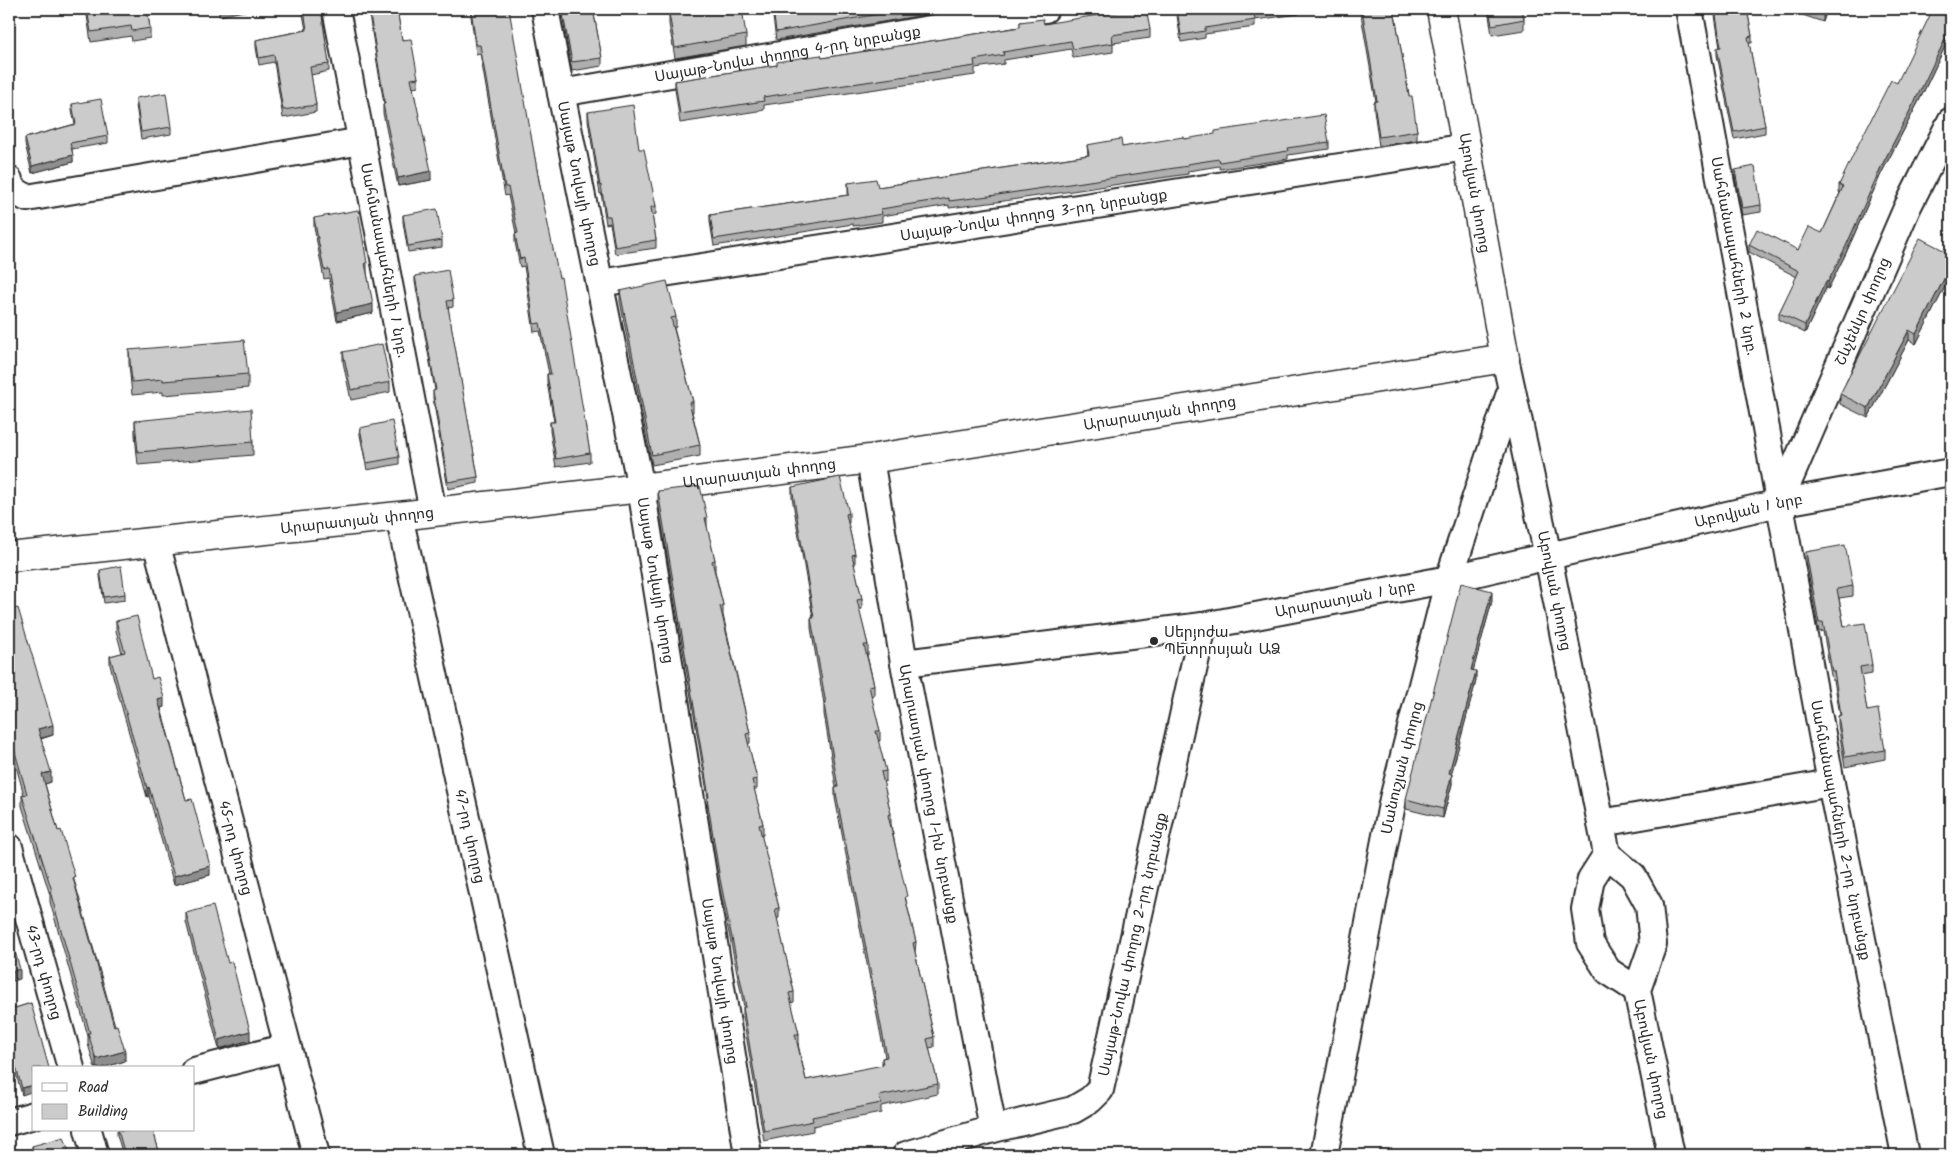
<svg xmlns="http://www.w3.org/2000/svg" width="1960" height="1164" font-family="Kalam,'Noto Sans Armenian',sans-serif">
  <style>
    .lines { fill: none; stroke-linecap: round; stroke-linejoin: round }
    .minor-casing { stroke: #2b2b2b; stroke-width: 30 }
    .major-casing { stroke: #2b2b2b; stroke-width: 31 }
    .minor { stroke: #fff; stroke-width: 26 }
    .major { stroke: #fff; stroke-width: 28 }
    .wall { fill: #afafaf; stroke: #2b2b2b }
    .shaded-wall { fill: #8e8e8e; stroke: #2b2b2b }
    .building { fill: #cbcbcb; stroke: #2b2b2b }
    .poi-dot { fill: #2b2b2b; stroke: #fff; stroke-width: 2 }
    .labels { text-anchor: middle; stroke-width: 4; stroke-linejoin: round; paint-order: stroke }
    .street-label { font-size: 15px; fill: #2b2b2b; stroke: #fff }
    .poi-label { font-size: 15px; fill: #2b2b2b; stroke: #fff; text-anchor: start }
  </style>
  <rect width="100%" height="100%" fill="#fff"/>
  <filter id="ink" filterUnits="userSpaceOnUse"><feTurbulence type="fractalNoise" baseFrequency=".02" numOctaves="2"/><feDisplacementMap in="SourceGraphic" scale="10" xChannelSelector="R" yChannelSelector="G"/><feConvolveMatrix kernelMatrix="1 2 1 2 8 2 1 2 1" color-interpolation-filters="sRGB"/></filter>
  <g filter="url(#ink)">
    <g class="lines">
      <defs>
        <g id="minor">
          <path id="s1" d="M336,9L433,512"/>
          <path id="s2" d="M545,9L561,93L641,488L748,1155"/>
          <path id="s3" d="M1689,9L1831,783L1905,1155"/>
          <path id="s4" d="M561,93L1045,9"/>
          <path d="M9,180C10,189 20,194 27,198L362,141"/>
          <path id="s5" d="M600,283L1467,147"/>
          <path id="s6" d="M1505,358L1548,556L1607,854L1633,876L1649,905L1653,944L1637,990L1671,1155"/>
          <path id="s7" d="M870,459L904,663L993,1129"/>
          <path id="s8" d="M1779,503L1907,208L1951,121"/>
          <path id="s9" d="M399,516L541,1155"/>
          <path id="s10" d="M156,542L316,1155"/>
          <path id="s11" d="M904,663L1203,626L1449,579L1779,503L1951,472"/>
          <path d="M1601,823L1831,783"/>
          <path id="s12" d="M9,847L71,1068"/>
          <path d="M1607,854L1591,879L1585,909L1590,943L1608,971L1637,990"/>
          <path d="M194,1071L287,1047"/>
          <path d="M9,1122L34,1115"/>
          <path d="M88,1130L95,1155"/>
          <path id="s13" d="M906,1155L993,1129L1073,1110L1090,1100L1100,1090L1203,626"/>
          <path id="s14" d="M1324,1155L1393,799L1449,579L1511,390"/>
        </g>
        <g id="major">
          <path id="s15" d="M9,557L399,516L641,488L870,459L1505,358L1441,9"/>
        </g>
      </defs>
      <use href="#minor" class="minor-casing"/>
      <use href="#major" class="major-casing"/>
      <use href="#minor" class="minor"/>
      <use href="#major" class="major"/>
    </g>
    <g class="wall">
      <path d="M86,9H147L150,28V38L132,41L131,36L91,42Z"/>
      <path d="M302,9H321L329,64V71L311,75L316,105V112L283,118L274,62L259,65L256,47V40L306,30Z"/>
      <path d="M368,9H397L402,40L418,78V87L413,88L431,180L398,186L383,113V104H384Z"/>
      <path d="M470,9H507L590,453V462L556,467L550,431V422H554L547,382V374H549L540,331L534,332L524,266L520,267L515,242V234L516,233L508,195L505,196L480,53L476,54Z"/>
      <path d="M561,9H593L602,58V66L572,71Z"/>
      <path d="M773,9H959L776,40L773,17Z"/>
      <path d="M1176,9H1299V14L1255,20V27L1205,34V38L1181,42Z"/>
      <path d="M1360,9H1394L1409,96L1417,131V140L1379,146L1374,110V102H1376Z"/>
      <path d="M1488,9H1522L1524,19V30L1492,35Z"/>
      <path d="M1714,9H1747L1752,36V43H1749L1765,126V133L1734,139L1717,55V48H1720Z"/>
      <path d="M1794,9H1827L1823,22L1794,12Z"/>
      <path d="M1951,9V34L1922,95L1881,174L1846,253L1828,289L1826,288L1805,333L1779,320V313L1797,277L1749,252V245L1798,250L1822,233L1840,193L1839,192V185L1897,83Z"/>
      <path d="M669,13L746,35V46L675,58L669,24Z"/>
      <path d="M1020,22L1150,29V38L1113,43V52L1073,58L1071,49L1004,60V64L975,68V75L764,105V110L680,123L675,89V81L1020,27Z"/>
      <path d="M136,98L171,127V134L141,139L136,105Z"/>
      <path d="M72,104L108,136V143L72,149L73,162L32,173L25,144V138L75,124L72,111Z"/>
      <path d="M588,112L639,149L656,206V214L652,215L656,240V248L615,254L610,223L606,224L601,193L600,194L588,120Z"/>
      <path d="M1184,139L1329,142V149L1288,155V159L1220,169L1219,166L1188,171V174L997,202L949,208V205L882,216V222L853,226V224L714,246L710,222V215L848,195V183L878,187L1088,155L1087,145L1122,147Z"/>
      <path d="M1735,170L1761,205V212L1742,215L1735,177Z"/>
      <path d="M403,215L442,240V247L408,252L403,222Z"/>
      <path d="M314,218L367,263V272L373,313L337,321L329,278L324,279L314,227Z"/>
      <path d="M1951,254V275L1916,344L1909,340L1868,418L1840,404V394Z"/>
      <path d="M415,276L453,300V307L448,308L478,477V483L448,489L433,398V391L435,390L415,282Z"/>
      <path d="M620,291L676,317V327L674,328L693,402V412H692L700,445V456L652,465L620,301Z"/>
      <path d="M129,350L248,374V388L163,395V392L132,395L129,364Z"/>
      <path d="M343,352L390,382V392L351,400L343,362Z"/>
      <path d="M135,421L253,442V455L138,465L135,435Z"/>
      <path d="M360,428L399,457V464L367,470L360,435Z"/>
      <path d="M792,487L849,513V523H848L855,554V565H854L862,599V609L859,610L868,645V655H867L874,685V695L871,696L880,731V741H878L886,771V781L883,782L891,814V824L907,905L916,942L915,952L934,1037V1047L929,1048L938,1084V1094L881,1106V1113L813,1126V1131L764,1141L743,1017V1007H744L720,889L707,808L708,798L658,502V491L707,518V528L715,560V571L723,605V615L750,733V743L748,744L757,779V789H754L763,824V834L761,835L779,908V918L777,919L794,992V1002L791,1003L799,1034V1044H798L806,1080L882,1066V1058L885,1057L835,798V788L836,787L824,714V704L811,628V618H813L792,497Z"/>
      <path d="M1806,552L1853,586V596L1839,598L1844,626L1872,665V674L1861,676L1867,711L1885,750V759L1845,767L1838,725V716L1840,715L1834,680L1832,681L1823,631L1819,632L1806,561Z"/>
      <path d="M100,570L125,594V600L104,603L100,576Z"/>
      <path d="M1492,601L1473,670L1476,681L1451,774L1452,784L1443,818L1406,809V799Z"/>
      <path d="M9,610L53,735L41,739L51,782L45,784L58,831L75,883L125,1061L102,1068H95L88,1044V1036L50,902V895L22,806V795H24L9,741Z"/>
      <path d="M116,621L152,679L164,707L161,708L186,800L210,875L174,885L149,796L147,797L110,665V656L122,653L116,631Z"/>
      <path d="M186,913L228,963L250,1040L219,1049L186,922Z"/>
      <path d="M31,1003L22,1095L10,1053L9,1010Z"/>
      <path d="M117,1130H153L160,1155H123L117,1135Z"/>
      <path d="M32,1146L70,1155H32Z"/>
    </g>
    <g class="shaded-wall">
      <path d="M219,9H254L219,16Z"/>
      <path d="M1825,9H1827L1823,22V15Z"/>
      <path d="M1951,27V34L1922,95L1881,174L1846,253L1828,289V282L1881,167Z"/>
      <path d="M73,155V162L32,173V166Z"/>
      <path d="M431,171V180L398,186V178Z"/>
      <path d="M1951,265V275L1916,344V334Z"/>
      <path d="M1826,281V288L1805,333V325Z"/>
      <path d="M373,304V313L337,321V312Z"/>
      <path d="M1909,330V340L1868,418V408Z"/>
      <path d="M1492,591V601L1471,679V670Z"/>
      <path d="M1476,671V681L1449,783V773Z"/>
      <path d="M164,698V707L158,709V700Z"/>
      <path d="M53,725V735L38,739V729Z"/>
      <path d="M51,772V782L42,785V774Z"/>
      <path d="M1452,774V784L1443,818V809Z"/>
      <path d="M149,787V796L147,797V788Z"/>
      <path d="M210,866V875L174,885V876Z"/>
      <path d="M20,969V979L9,982V972Z"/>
      <path d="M250,1031V1040L219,1049V1040Z"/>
      <path d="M10,1046V1053H9V1047Z"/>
      <path d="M125,1051V1061L102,1068H96V1059Z"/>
      <path d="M34,1085V1091L22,1095V1088Z"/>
    </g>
    <g class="building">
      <path d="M87,9H147L150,28L132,31L131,26L91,32Z"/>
      <path d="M304,9H321L329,64L310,67L316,105L283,110L274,55L259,58L256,40L307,30Z"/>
      <path d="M369,9H397L402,40L411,39L418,78L411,79L431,171L398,178L383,104H385Z"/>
      <path d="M471,9H509L539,181L559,278L561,277L590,453L556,459L550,422H555L547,374H551L540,323L534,324L524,258L520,259L515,234L518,233L508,187H505L480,45H476Z"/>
      <path d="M562,9H593L602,58L572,62Z"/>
      <path d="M699,9H742L746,35L675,48L669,13Z"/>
      <path d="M773,9H908L776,32Z"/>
      <path d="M1134,9H1146L1150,29L1112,35L1113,43L1073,49L1071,41L1003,52L1004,55L974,60L975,66L763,97L764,101L680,114L675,81L777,65V62L800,58L821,55L822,58L1020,27V22L1043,19L1044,24Z"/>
      <path d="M1177,9H1286L1254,14L1255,20L1205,28V31L1181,35Z"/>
      <path d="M1362,9H1394L1409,96H1412L1417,131L1379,137L1374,102L1377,101Z"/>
      <path d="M1489,9H1522L1524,19L1492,25Z"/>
      <path d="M1715,9H1747L1752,36L1748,37L1765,126L1734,132L1717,48L1721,47Z"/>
      <path d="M1806,9H1825L1823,15Z"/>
      <path d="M1933,9H1951V27L1922,87L1881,167L1846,246L1828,282L1826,281L1805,325L1779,313L1799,271L1749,245L1757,229L1798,250L1809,227L1822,233L1843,187L1839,185L1857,147L1891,80L1897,83Z"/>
      <path d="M166,93L171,127L141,132L136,98Z"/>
      <path d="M101,99L108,136L70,143L73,155L32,166L25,138L76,124L72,104Z"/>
      <path d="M633,105L639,149H644L656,206L651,207L656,240L615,247L610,216H606L601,185L600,186L588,112Z"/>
      <path d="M1324,115L1329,142L1287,148L1288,151L1220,162L1219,159L1187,164L1188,166L997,195L949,201V198L881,209L882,214L853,219V217L714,239L710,215L849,195L848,183L876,179L878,187L1089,155L1087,145L1121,139L1122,147L1183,137L1184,139L1215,134V131Z"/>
      <path d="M1755,166L1761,205L1742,208L1735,170Z"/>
      <path d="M437,209L442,240L408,246L403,215Z"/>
      <path d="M358,210L367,263H365L373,304L337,312L329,269L324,270L314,218Z"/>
      <path d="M1920,238L1951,254V265L1916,334L1909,330L1868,408L1840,394Z"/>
      <path d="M448,270L453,300L447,301L478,477L448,482L433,391L436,390L415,276Z"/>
      <path d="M667,281L676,317L671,318L693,402H689L700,445L652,455L620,291Z"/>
      <path d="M244,340L248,374L163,381V379L132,382L129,350Z"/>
      <path d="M382,344L390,382L351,390L343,352Z"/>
      <path d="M251,409L253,442L138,452L135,421Z"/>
      <path d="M392,421L399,457L367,463L360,428Z"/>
      <path d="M840,477L849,513L846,514L855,554L852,555L862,599L857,600L868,645H864L874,685L869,686L880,731H876L886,771L881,772L891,814L888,815L907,896L905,897L916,942L913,943L934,1037L927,1039L938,1084L879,1096L881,1103L812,1117L813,1121L764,1131L743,1007H746L720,879L707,798L709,797L658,491L700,486L707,518H705L715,560L712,561L723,605L720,606L750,733L746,734L757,779L752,780L763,824L759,825L779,908L775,909L794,992L789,993L799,1034H795L806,1080L883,1065L882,1058L887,1057L835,788L838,787L824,704H826L811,618H814L792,487Z"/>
      <path d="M1845,545L1853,586L1837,589L1844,626L1865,623L1872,665L1860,667L1867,711L1878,709L1885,750L1845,757L1838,716L1841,715L1834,671H1832L1823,622L1819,623L1806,552Z"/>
      <path d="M121,566L125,594L104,597L100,570Z"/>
      <path d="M1461,583L1492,591L1471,670L1476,671L1449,773L1452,774L1443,809L1406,799Z"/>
      <path d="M18,608L53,725L38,729L51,772L42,774L58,831L61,830L75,877L73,878L114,1026L117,1025L125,1051L96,1059L88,1033H90L50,891H52L22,795L27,794L9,731V610Z"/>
      <path d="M137,616L152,679L158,677L164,698L158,700L186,800L192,799L210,866L174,876L149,787L147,788L110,656L125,652L116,621Z"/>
      <path d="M213,906L228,963L232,962L250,1031L219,1040L186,913Z"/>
      <path d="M9,931L20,969L9,972Z"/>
      <path d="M31,1003L49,1068H34V1085L22,1088L10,1046L9,1047V1010Z"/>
      <path d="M118,1130H153L160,1155H125Z"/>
      <path d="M64,1137L70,1155H35L32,1146Z"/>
      <path d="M1869,1150L1870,1155H1834Z"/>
    </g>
  </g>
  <circle class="poi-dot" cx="1154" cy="641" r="5"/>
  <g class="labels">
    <g class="street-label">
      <text dy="5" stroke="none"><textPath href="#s4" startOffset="230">Սայաթ-Նովա փողոց 4-րդ նրբանցք</textPath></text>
      <text dy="5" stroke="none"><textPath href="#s2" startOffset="178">Սայաթ Նովայի փողոց</textPath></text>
      <text transform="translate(1475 193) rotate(80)" y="5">Աբովյան փողոց</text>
      <text dy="5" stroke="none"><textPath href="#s5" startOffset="439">Սայաթ-Նովա փողոց 3-րդ նրբանցք</textPath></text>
      <text dy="5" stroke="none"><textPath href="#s3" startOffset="251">Սահմանապահների 2 նրբ.</textPath></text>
      <text dy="5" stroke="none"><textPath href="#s1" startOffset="256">Սահմանապահների 1 նրբ.</textPath></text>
      <text dy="5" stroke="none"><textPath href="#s8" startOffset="209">Շևչենկո փողոց</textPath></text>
      <text dy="5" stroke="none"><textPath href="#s15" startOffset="1160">Արարատյան փողոց</textPath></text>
      <text dy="5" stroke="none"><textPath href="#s15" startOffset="755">Արարատյան փողոց</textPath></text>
      <text dy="5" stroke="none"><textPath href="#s11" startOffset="859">Աբովյան 1 նրբ</textPath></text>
      <text dy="5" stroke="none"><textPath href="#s15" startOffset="350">Արարատյան փողոց</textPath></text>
      <text dy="5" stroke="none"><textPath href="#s2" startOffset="582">Սայաթ Նովայի փողոց</textPath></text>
      <text dy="5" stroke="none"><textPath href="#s6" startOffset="238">Աբովյան փողոց</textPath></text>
      <text dy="5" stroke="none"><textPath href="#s11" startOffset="446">Արարատյան 1 նրբ</textPath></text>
      <text dy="5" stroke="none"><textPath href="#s14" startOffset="395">Մանուշյան փողոց</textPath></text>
      <text dy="5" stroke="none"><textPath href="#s7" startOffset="340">Արարատյան փողոց 1-ին նրբանցք</textPath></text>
      <text dy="5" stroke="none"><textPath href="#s3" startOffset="835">Սահմանապահների 2-րդ նրբանցք</textPath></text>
      <text dy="5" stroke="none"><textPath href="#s9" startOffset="328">47-րդ փողոց</textPath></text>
      <text dy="5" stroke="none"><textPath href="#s10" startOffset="316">45-րդ փողոց</textPath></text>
      <text dy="5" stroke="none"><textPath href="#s13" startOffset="356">Սայաթ-Նովա փողոց 2-րդ նրբանցք</textPath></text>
      <text dy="5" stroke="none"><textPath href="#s12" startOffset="130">43-րդ փողոց</textPath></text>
      <text dy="5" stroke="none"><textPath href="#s2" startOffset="988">Սայաթ Նովայի փողոց</textPath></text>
      <text dy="5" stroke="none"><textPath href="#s6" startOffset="732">Աբովյան փողոց</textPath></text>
    </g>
    <g class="poi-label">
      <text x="1164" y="637">Սերյոժա<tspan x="1164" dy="17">Պետրոսյան ԱՁ</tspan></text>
    </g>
  </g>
  <rect width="1960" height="1164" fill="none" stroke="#fff" stroke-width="30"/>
  <rect x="15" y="15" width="1930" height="1134" fill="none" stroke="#2b2b2b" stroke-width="2" filter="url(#ink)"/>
  <rect x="32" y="1066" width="162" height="65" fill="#ffffff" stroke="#aaaaaa"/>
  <rect x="42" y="1083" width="25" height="8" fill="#ffffff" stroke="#aaaaaa"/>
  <text x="78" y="1092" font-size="15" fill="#2b2b2b">Road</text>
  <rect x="42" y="1104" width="25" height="15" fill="#cbcbcb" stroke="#aaaaaa"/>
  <text x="78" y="1116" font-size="15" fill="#2b2b2b">Building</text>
</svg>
